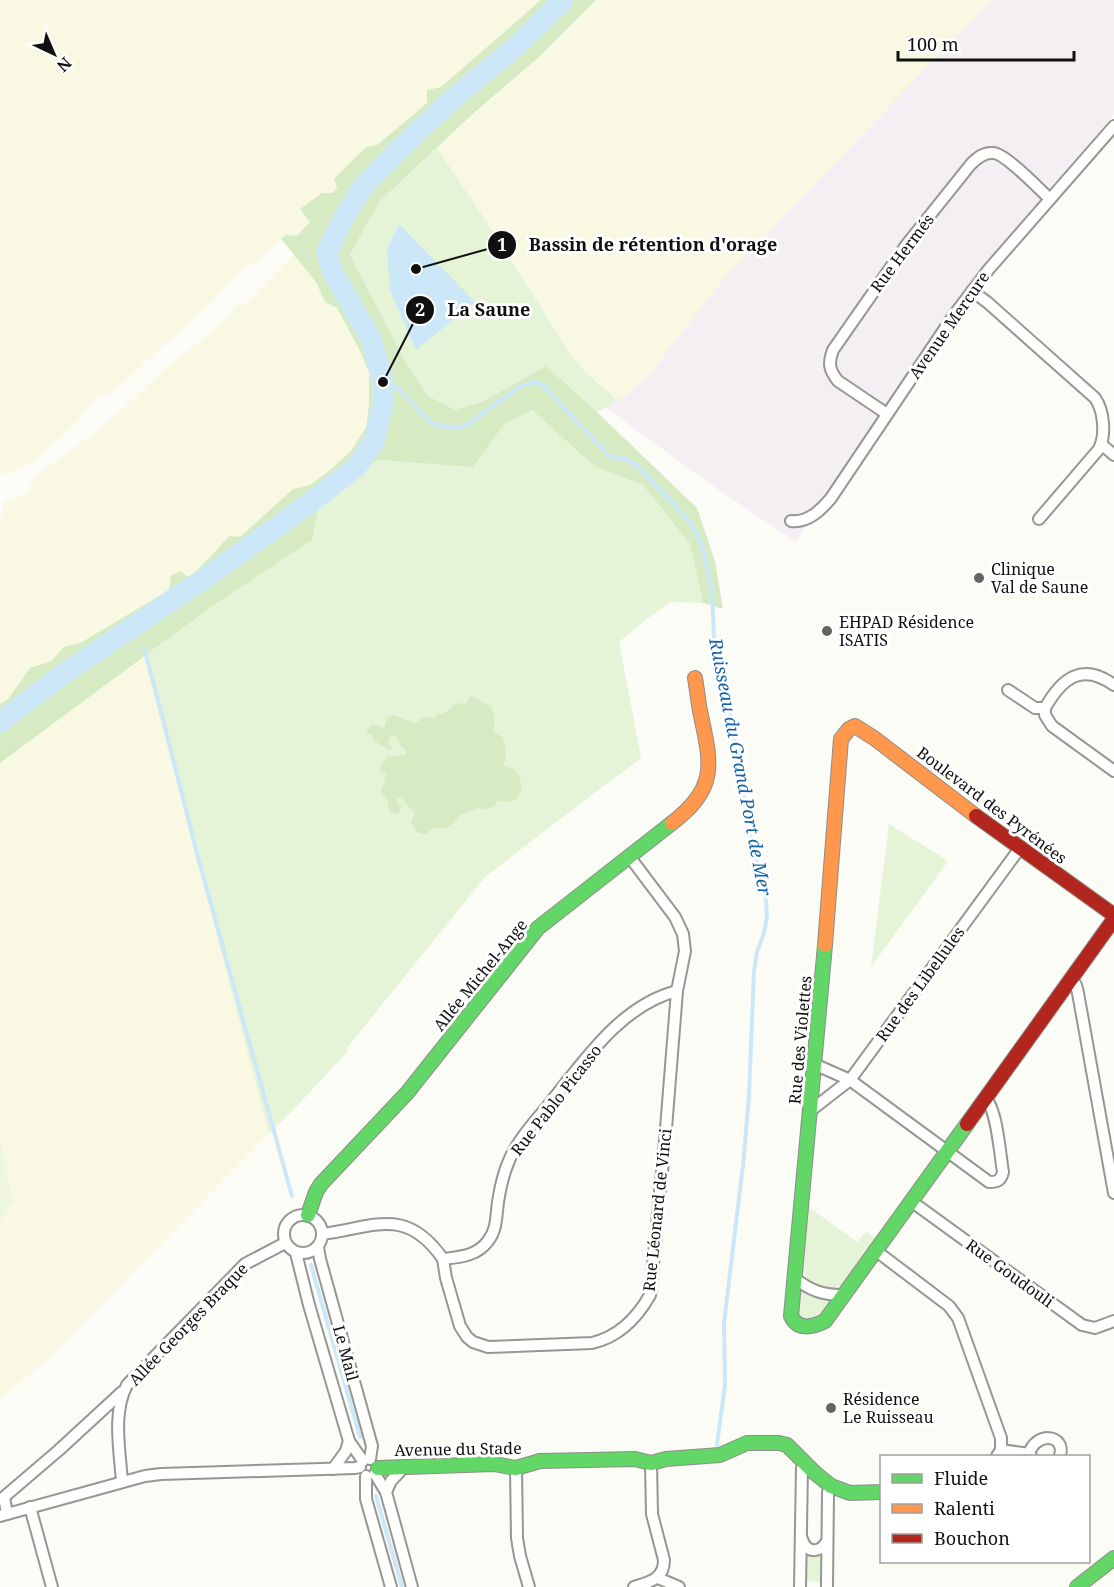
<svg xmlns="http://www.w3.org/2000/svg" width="1114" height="1587" font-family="'Noto Serif',serif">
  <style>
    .industrial { fill: #f4eff3 }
    .farmland { fill: #f9f8e3 }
    .green { fill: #e5f3d6 }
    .forest { fill: #d6ebc4 }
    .pitch { fill: #eff6e0 }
    .water { fill: #cce7f8 }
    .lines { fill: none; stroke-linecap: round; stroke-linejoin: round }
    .stream { stroke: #cce7f8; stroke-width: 4 }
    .river { stroke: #cce7f8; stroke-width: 21 }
    .street-casing { stroke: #969694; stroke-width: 14 }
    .fast-casing { stroke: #8d8d8b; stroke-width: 16 }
    .slow-casing { stroke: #8d8d8b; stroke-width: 16 }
    .jam-casing { stroke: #8d8d8b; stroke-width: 16 }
    .street { stroke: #fffffe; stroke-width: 10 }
    .fast { stroke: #63d668; stroke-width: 14 }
    .slow { stroke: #ff974d; stroke-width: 14 }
    .jam { stroke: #b3261e; stroke-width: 14 }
    .poi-dot { fill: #636361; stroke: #fff; stroke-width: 2 }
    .labels { text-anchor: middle; stroke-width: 6; stroke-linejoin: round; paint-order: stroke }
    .street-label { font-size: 16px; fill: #101010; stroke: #fff }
    .poi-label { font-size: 16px; fill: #101010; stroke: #fff; text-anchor: start }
    .water-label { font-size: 18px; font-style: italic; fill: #1564a7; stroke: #fff }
    .leader { fill: none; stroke: #101010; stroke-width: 2 }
    .callout-dot { fill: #101010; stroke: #fff; stroke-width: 2 }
    .mark-label { font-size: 18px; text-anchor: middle; font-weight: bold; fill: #fff }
    .callout-label { font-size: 18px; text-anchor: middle; font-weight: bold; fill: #101010; stroke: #fff; stroke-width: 6; stroke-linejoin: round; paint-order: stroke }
  </style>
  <rect width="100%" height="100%" fill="#fcfcf7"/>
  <path class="industrial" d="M991,0H1114V114L1010,235L964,293L926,347L796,542L713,486L606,408L615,398L622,399L648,376L720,283Z"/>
  <g class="farmland">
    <path d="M0,0H541L441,87L427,90V103L377,145L333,193L301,208L310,222L297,236L286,235L259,259L231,278L214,300L113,392L95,399L74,425L32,463L6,475L0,472Z"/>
    <path d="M596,0H991L720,283L648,376L622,399L615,398L587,375L571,355L488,224L437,148L539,57Z"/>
    <path d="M294,254L316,282L325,302L337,308L358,347L369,372V404L366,428L351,451L329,471L310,485L293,489L240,538L228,536L210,557L188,578L171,576L169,590L82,642L64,647L51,661L30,668L8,699L0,704V518L2,517L4,502L26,494L35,476L104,426L165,369L227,319L237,304H245Z"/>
    <path d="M144,657L269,1134L45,1362L0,1399V1221L14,1201L0,1142V763Z"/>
  </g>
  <g class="green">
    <path d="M437,148L488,224L571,355L587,374L615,398L606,408L597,412L546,366L482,402L455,411L428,396L406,363L350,255L379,202Z"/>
    <path d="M532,410L595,467L643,485L690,544L703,603L670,602L644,621L619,642L641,758L607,784H606L485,877L347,1048L348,1051L295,1108L269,1134L144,657L211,607L312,540L320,501L378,460L473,467L504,423Z"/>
    <path d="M889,824L948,861L871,967Z"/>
    <path d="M806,1205L857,1242L866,1232L877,1240L843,1284L834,1288L826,1289L816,1286L807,1280L801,1269Z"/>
    <path d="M801,1289L812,1297L830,1299L831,1301L817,1319H797Z"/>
    <path d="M823,1552L822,1584L813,1581L806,1582L804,1581L806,1553Z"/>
  </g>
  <g class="forest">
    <path d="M541,0H596L539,57L474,113L379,202L350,255L406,363L428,396L455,410L482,402L546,366L597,412L697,508L715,561L723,609L703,603L690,544L643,485L595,467L532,410L504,424L473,467L378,460L320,501L312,540L211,607L0,763V704L8,699L30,668L51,661L64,647L82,642L169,590L171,576L180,571L189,578L210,557L229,536L240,537L293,489L310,485L329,471L351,451L366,427L369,404V372L358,347L337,308L325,302L316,282L281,239L286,235L297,236L310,222L300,209L322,193H333L337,188L334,179L366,147L377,145L427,103V90L441,87Z"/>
    <path d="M471,696L491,706L494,716V733L503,737L506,752L504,766L514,769L519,776L522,787L517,799L508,802L497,801L495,805L487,809L477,808L459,815L454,823L445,828L435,827L426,834L418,833L411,822L415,813L401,798H398L396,802L402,806L398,814L390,812L387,799L381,792L386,774L380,771V765L388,756L406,755V751L401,746L395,735L391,736L387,742L392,746L390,751L373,740V736L366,731L371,725H376L384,728L387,718L394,715L414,723L418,722L421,717L435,718L437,713L442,715L457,703L465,704Z"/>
  </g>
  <path class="pitch" d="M0,1142L14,1201L0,1221Z"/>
  <path class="water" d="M399,224L475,302L416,350L390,290L387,249Z"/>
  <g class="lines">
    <g class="stream">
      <path d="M383,382L397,387L431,423L451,428L465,426L521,386L535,382L543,385L609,456L628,460L638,467L674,504L693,526L703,549L712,591L714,639L727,692L751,843L763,881L766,900L767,917L764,933L757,952L754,971L749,1096L743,1165L724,1323L725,1385L717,1445"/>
      <path d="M137,625L139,633"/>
      <path d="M144,648L159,704L199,861L292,1196"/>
      <path d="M311,1265L360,1437"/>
      <path d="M376,1496L402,1587"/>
    </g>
    <path class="river" d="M0,722L63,674L208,576L314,500L357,466L374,441L383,404V382L371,339L332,271L327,252L343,219L363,187L398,150L457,95L513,49L563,0"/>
    <defs>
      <g id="street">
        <path d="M972,291L987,302L1095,398C1104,411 1106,435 1099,449L1039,519"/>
        <path d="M887,414L838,381C829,370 828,363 833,350L907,244L971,164C977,158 984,152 993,153C1005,153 1039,189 1050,199"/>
        <path d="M1101,444L1114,455"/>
        <path d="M791,521C808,523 821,510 831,498L954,315L989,269L1114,126"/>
        <path d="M1008,690L1035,708H1045"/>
        <path d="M1045,708V715L1052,726L1114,771"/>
        <path d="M1045,708C1062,678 1082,662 1114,685"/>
        <path d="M1070,981L1076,985L1078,993L1114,1193"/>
        <path d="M814,1064L850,1080L989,1182C997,1182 1001,1181 1003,1172C1000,1155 997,1108 985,1098"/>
        <path d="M810,1111L850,1080L1020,848"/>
        <path d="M911,1201L1082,1325L1095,1328L1114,1321"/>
        <circle cx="303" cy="1234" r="19"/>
        <path d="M323,1234C375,1227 406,1206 443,1259C460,1257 477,1256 488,1241C497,1230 496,1216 498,1202C500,1189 503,1175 508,1163C517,1140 535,1122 550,1103C584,1061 621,1005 677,991"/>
        <path d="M318,1247L320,1259L372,1446L370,1459"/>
        <path d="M875,1250L949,1306L958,1318L1001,1438V1450L997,1456"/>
        <path d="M296,1253L309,1305L349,1441L363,1461"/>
        <path d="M443,1259L446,1278L460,1326L467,1337L473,1342L488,1347L592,1343C618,1337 637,1318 650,1295L665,1141L677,991L685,951L683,934L675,917L629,856"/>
        <path d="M795,1278C810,1291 824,1295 843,1295"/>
        <path d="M1001,1450L1029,1454L1031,1456"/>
        <path d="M1029,1454C1035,1432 1066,1433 1060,1456"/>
        <path d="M516,1468L517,1538L520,1556L529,1587"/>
        <path d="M333,1469L346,1451L349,1441"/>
        <path d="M375,1474L386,1492L412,1587"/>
        <path d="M366,1476V1499L391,1587"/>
        <path d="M122,1482C120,1451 112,1413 127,1385L245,1264L285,1243"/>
        <path d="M386,1492L391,1481L404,1467"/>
        <path d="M30,1507L52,1587"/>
        <path d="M7,1514L4,1497L59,1450L122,1392"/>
        <path d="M0,1516L145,1476L161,1474L355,1468L360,1467"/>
        <path d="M802,1539C806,1553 820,1554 827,1541"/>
        <path d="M658,1578L679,1587"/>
        <path d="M634,1587C650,1582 664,1579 664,1560L652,1514L651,1463"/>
        <path d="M800,1587L802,1468L804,1462"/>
        <path d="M827,1587L828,1492L831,1486"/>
      </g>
      <g id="fast">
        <path d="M825,945L791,1316C798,1331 813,1327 825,1321L967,1124"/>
        <path d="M308,1215L316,1192L321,1184L407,1093L538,928L672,823"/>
        <path d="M378,1468L494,1464L516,1468L540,1461L635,1459L651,1463L666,1459L720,1455L747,1443H779L787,1445L815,1473L831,1486L850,1493L882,1492"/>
        <path d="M1077,1587L1114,1558"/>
      </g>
      <g id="slow">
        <path d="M672,823C719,787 711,763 700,711C698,700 697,689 695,678"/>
        <path d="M825,945L841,739L849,729L855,726L874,738L976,816"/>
      </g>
      <g id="jam">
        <path d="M976,816L1114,915"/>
        <path d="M967,1124L1114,919"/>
      </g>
    </defs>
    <use href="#street" class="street-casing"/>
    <use href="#fast" class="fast-casing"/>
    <use href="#slow" class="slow-casing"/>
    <use href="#jam" class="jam-casing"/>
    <use href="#street" class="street"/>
    <use href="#fast" class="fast"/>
    <use href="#slow" class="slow"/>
    <use href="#jam" class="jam"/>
  </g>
  <g class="poi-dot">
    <circle cx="979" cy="578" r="6"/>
    <circle cx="827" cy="631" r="6"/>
    <circle cx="831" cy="1408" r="6"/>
  </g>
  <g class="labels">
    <g class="street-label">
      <text transform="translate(902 253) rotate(-53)" y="6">Rue Hermés</text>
      <text transform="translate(949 325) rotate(-55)" y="6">Avenue Mercure</text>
      <text transform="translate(992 805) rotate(37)" y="6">Boulevard des Pyrénées</text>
      <text transform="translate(480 975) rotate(-51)" y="6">Allée Michel-Ange</text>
      <text transform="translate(920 984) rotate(-54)" y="6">Rue des Libellules</text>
      <text transform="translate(800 1040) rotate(-85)" y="6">Rue des Violettes</text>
      <text transform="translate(556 1100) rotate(-52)" y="6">Rue Pablo Picasso</text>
      <text transform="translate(657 1210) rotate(-84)" y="6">Rue Léonard de Vinci</text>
      <text transform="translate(1010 1273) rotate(36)" y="6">Rue Goudouli</text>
      <text transform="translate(188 1324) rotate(-46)" y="6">Allée Georges Braque</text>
      <text transform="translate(346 1353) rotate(75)" y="6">Le Mail</text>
      <text transform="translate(458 1449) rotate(-1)" y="6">Avenue du Stade</text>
    </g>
    <g class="poi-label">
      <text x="991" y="575">Clinique<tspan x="991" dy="18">Val de Saune</tspan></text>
      <text x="839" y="628">EHPAD Résidence<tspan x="839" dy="18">ISATIS</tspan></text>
      <text x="843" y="1405">Résidence<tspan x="843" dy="18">Le Ruisseau</tspan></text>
    </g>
    <g class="water-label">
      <text transform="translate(740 767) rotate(79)" y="6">Ruisseau du Grand Port de Mer</text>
    </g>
  </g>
  <path class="leader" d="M416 269L502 245M383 382L420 310"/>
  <g class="callout-dot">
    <circle cx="416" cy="269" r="6"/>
    <circle cx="383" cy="382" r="6"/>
    <circle cx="502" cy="245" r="15"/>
    <circle cx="420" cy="310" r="15"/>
  </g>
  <g class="mark-label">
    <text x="502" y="251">1</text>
    <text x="420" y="316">2</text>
  </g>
  <g class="callout-label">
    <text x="653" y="251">Bassin de rétention d'orage</text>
    <text x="489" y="316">La Saune</text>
  </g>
  <rect x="880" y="1455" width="210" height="108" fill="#ffffff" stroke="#9f9f9f" stroke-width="1.5"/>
  <rect x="892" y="1474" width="30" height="9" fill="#63d668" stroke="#9f9f9f" stroke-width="1.5"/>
  <text x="934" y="1485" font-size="18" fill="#101010">Fluide</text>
  <rect x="892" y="1504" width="30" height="9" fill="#ff974d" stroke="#9f9f9f" stroke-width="1.5"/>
  <text x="934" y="1515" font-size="18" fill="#101010">Ralenti</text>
  <rect x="892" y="1534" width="30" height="9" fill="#b3261e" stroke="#9f9f9f" stroke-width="1.5"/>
  <text x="934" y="1545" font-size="18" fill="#101010">Bouchon</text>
  <g transform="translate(54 54) rotate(136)" stroke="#ffffff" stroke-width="4.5" paint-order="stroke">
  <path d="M0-4.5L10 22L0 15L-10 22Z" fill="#101010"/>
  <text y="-9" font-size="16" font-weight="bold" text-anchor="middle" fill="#101010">N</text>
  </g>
  <path d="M898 51v9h176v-9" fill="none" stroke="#101010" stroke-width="3"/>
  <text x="907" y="51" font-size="18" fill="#101010" stroke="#ffffff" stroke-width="4.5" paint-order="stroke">100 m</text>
</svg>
